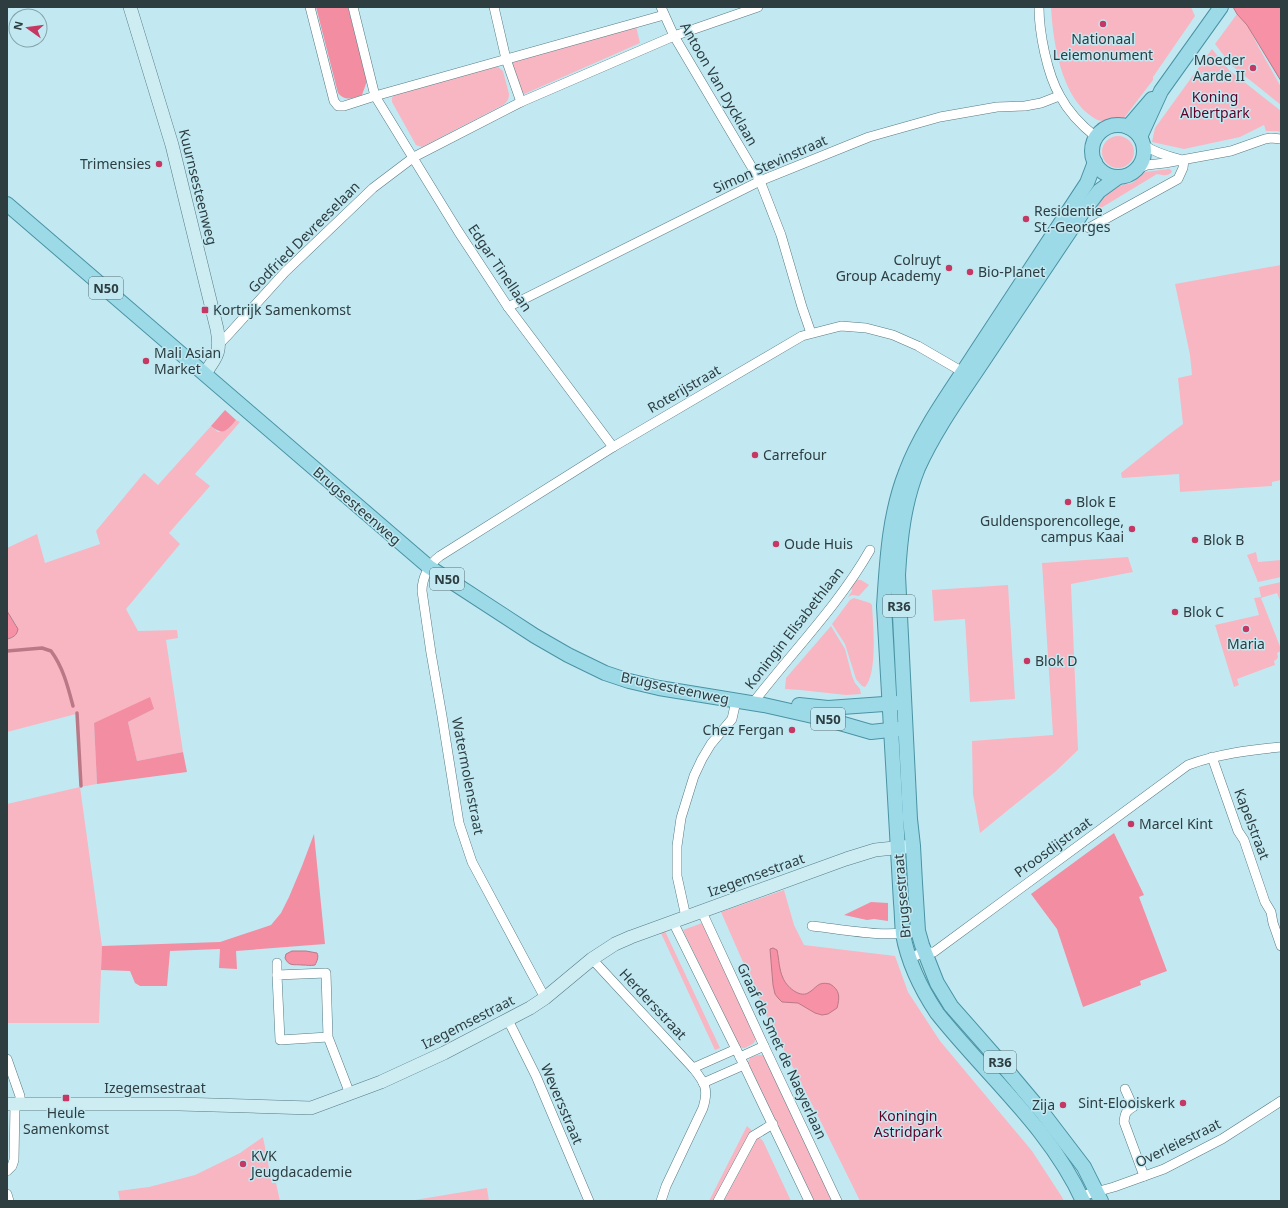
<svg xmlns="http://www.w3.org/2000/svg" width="1288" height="1208" font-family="'Noto Sans',sans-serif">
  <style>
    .green { fill: #f8b6c2 }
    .forest { fill: #f38da2 }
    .water { fill: #f791a6; stroke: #ba7887 }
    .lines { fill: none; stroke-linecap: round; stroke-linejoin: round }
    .stream { stroke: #ba7887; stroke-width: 3.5 }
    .street-casing { stroke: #567a82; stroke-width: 10 }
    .secondary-casing { stroke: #567a82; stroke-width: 14 }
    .primary-casing { stroke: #4a93a3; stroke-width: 16 }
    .street { stroke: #fff; stroke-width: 9 }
    .secondary { stroke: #ceedf3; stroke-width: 13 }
    .primary { stroke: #9cdae8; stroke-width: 14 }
    .poi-dot { fill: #c63864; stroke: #c2e9f2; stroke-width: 1.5 }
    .labels { text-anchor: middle; stroke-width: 3; stroke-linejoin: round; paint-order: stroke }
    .shield { fill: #c2e9f2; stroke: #5a7175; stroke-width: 1 }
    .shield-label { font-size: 13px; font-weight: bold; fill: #2d3d40 }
    .poi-label { font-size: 14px; fill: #2d3d40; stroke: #c2e9f2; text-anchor: start }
    .street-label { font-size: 14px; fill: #2d3d40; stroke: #c2e9f2 }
    .park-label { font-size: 14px; fill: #5f0026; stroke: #c2e9f2 }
  </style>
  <rect width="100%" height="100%" fill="#c2e9f2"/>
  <g class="green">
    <path d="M1051,7H1191L1195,16L1153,77V80L1124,118C1115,120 1102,124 1094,118C1061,98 1053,42 1051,7Z"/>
    <path d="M1237,14L1247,24L1259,48L1281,87V105L1231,65L1215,44Z"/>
    <path d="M636,26L640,43L522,95L511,61Z"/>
    <path d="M1212,49L1229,70L1281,111V132L1277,131H1266L1264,125L1240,137L1184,149L1152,142L1155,128Z"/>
    <path d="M497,66L503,71L509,94C509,99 507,102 503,105L422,147L416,145L392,102V98L394,94Z"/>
    <circle cx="1118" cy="152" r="16"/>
    <path d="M1169,169L1171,170L1172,172C1167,177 1163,175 1157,174L1096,211L1095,210L1109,191L1113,187L1132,183L1145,172Z"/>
    <path d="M1281,265V480L1272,482V486L1180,492L1179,474L1122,478L1121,473L1167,436L1183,424L1178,378L1192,375L1190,355L1175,284Z"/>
    <path d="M236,420L240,422L195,474L210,486L169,533L180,544L126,609L138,631L177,630L178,638L166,640L183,752L137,761L128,722L154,709L94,723L97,784L80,787L102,946L99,1023H7V804L80,787L76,714L7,732V639L13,638L17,626L7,611V548L37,534L45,563L100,544L96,531L144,473L158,485L211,426L218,432L228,429Z"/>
    <path d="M1256,552L1258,562L1281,560V577L1258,582L1247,555Z"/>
    <path d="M1128,557L1133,572L1071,584L1078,750L1055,772L980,833L973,794L972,741L1053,735L1042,563Z"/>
    <path d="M857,580H861L869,585L859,596L852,595L848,597L852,591L851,585Z"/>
    <path d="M1281,582V603L1277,593L1261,598L1281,649V651L1277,653L1278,657L1277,659L1274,661L1275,665L1237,679L1239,685L1234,687L1215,625L1259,615L1254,598L1261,597L1259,587Z"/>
    <path d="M1008,585L1015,699L970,702L965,619L934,621L932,590Z"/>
    <path d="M854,598L870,603L872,605C873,624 878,673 865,687L862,686L856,679L845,644L832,624L850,600Z"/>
    <path d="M831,626L845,649L852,676L855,683L860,689L861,694L846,695L800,690L785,689L786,678Z"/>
    <path d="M784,890L794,925L804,945L895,956L908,992L940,1041L1032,1151L1062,1197L1064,1201H860L819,1118L768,1019L721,912Z"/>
    <path d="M702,923L756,1037L754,1043L745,1048H742L738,1045L683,930Z"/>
    <path d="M664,929L720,1048L715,1050L660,931Z"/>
    <path d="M758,1055H763L766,1057L834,1201H812L747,1064L750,1058Z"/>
    <path d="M747,1126L763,1141L791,1201H709Z"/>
    <path d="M263,1137L272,1183H276L280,1201H120L118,1191L149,1187L195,1175L240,1153Z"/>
    <path d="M487,1188L489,1201H409Z"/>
  </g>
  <g class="forest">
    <path d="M316,7H348L367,81L362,95C353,98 345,102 338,93Z"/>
    <path d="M225,410L236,420C227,431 223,436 211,426Z"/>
    <path d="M150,697L154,709L128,722L137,761L183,752L187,772L97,784L94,723Z"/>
    <path d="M1114,833L1144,895L1139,897L1167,971L1140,981L1141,985L1083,1007L1057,929L1031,894Z"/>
    <path d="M314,834L325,944L236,951L237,969L219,968L220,949L170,951L167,986H140L135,983L130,971L101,970L102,946L220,942L271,925L281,913L289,897L302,866Z"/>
    <path d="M871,902L888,903V921L874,919L867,920L844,915Z"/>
  </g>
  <g class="water">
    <path d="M1233,7H1281V81L1247,25L1237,14Z"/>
    <path d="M7,611L18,629C17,635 13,638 7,639Z"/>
    <path d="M773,948L777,950C779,959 779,970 783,978C786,986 799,998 808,993C817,988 817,981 830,984C840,990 840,997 837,1008L828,1014L822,1015L815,1013L798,1003L782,1002L778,998L775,994L773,985L770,949Z"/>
    <path d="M292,951H306L317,953C319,957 317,961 315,965C310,966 307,965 302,965C294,964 289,967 285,958L286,954Z"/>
  </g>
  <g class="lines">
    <g class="stream">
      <path d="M7,651L42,648L51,651C63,667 68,687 73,706"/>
      <path d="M77,713L81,786"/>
    </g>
    <defs>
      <g id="street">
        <path d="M310,7L334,101L338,106H344L375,96L664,15"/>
        <path d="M353,7L375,96L458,231L508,307L613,447"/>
        <path d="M494,7L506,59L521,102"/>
        <path d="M661,7L674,36L760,181L781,235L802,307L811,333"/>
        <path d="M1039,7C1039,32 1047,74 1060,96C1069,113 1082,126 1096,137"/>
        <path d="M1144,145C1154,152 1167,156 1179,159"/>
        <path d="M1139,168L1147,165L1165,163L1231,151L1265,139L1271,138L1281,139"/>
        <path d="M1089,228L1178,179L1183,168L1184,160"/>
        <path d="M508,307L760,181L869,137L940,117L997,107L1025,106L1041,103L1059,96"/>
        <path d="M220,343L228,335L285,272L373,188L414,157L521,102L674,36L758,7"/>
        <path d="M753,703C792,652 838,606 870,550"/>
        <path d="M1212,757L1238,831L1244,840L1265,902L1271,912L1273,923L1281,946"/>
        <path d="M702,912L764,1046L837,1201"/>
        <path d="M686,917L677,876V846L681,818L694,776L702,759L711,744L732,719L736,701"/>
        <path d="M673,922L740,1057L809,1201"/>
        <path d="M812,926C847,930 884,938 918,931"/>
        <path d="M910,958L924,952H934L1188,765C1218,754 1249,750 1281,747"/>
        <path d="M592,959L693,1068C705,1083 709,1089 703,1108L666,1186L661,1201"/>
        <path d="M277,963V975"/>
        <path d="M545,998L472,862L459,823L442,716L431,653L422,591C422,578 429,564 440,556L613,447L802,336L841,326L866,328L893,335L918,346L968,375"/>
        <path d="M508,1020L536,1076L589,1201"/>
        <path d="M328,1037L280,1040L277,975L326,973L328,1037L350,1094"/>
        <path d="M740,1057L764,1046"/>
        <path d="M7,1059L20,1096V1104"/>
        <path d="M693,1068L736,1049"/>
        <path d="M703,1083L744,1065"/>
        <path d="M1125,1089L1133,1107C1126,1111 1125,1113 1124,1122L1144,1176"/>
        <path d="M7,1171L12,1166L14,1160L15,1104"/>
        <path d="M7,1194L9,1201"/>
        <path d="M1081,1196L1114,1187L1164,1169L1222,1139L1281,1101"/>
        <path d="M718,1201L753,1136L773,1124"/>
      </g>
      <g id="secondary">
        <path d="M130,7L172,145L217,329C221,350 218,356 205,373"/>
        <path d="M7,1104H179L311,1108L381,1082L444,1053L530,1008L545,998L592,959L615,944L631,937L846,859L875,850L913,846"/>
      </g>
      <g id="primary">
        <circle cx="1118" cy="151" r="26"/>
        <path d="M1128,127L1152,99"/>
        <path d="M1140,137L1161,91L1221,7"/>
        <path d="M7,204L429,567L535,636L568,655L605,673L629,681L659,688L764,705L826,719L871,732L899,729"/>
        <path d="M799,705L828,708L898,703"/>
        <path d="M1083,1201C1050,1128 986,1075 937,1013C921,989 908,962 903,934C902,924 902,913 901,903L884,606C887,561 889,515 906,472C921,431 951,391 974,355C1012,297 1050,240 1087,183L1095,162"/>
        <path d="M1101,1201L1084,1167L1042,1112L995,1056L951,1006L937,983L922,945L918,931L915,883L913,846L910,819L898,575C900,539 904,502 918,468C934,432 959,397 981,364C1014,314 1048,264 1082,213L1099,191L1117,178"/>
      </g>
    </defs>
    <use href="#street" class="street-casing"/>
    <use href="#secondary" class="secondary-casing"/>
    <use href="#primary" class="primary-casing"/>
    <use href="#street" class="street"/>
    <use href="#secondary" class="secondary"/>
    <use href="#primary" class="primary"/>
  </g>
  <g class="poi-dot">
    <circle cx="1103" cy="24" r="4"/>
    <circle cx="1253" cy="68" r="4"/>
    <circle cx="159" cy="164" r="4"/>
    <circle cx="1026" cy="219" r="4"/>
    <circle cx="949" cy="268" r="4"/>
    <circle cx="970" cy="272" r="4"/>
    <rect x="201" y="306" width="8" height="8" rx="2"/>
    <circle cx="146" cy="361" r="4"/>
    <circle cx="755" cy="455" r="4"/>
    <circle cx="1068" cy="502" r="4"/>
    <circle cx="1132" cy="529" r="4"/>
    <circle cx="1195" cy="540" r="4"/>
    <circle cx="776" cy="544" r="4"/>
    <circle cx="1175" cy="612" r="4"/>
    <circle cx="1246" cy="629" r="4"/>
    <circle cx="1027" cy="661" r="4"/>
    <circle cx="792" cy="730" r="4"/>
    <circle cx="1131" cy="824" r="4"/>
    <rect x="62" y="1094" width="8" height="8" rx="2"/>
    <circle cx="1183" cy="1103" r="4"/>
    <circle cx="1063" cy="1105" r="4"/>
    <circle cx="243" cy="1164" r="4"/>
  </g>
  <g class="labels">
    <g class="shield">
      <rect x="89" y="277" width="34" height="22" rx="3"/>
      <rect x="430" y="568" width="34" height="22" rx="3"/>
      <rect x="883" y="595" width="32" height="22" rx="3"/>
      <rect x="811" y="708" width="34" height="22" rx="3"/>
      <rect x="984" y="1051" width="32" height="22" rx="3"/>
    </g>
    <g class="shield-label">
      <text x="106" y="293">N50</text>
      <text x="447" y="584">N50</text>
      <text x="899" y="611">R36</text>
      <text x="828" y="724">N50</text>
      <text x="1000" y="1067">R36</text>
    </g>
    <g class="poi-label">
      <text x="1103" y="44" text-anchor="middle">Nationaal<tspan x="1103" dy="16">Leiemonument</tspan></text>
      <text x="1245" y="65" text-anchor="end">Moeder<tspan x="1245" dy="16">Aarde II</tspan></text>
      <text x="151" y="169" text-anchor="end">Trimensies</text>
      <text x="1034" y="216">Residentie<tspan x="1034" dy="16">St.-Georges</tspan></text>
      <text x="941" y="265" text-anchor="end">Colruyt<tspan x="941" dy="16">Group Academy</tspan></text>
      <text x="978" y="277">Bio-Planet</text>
      <text x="213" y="315">Kortrijk Samenkomst</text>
      <text x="154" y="358">Mali Asian<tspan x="154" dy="16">Market</tspan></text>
      <text x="763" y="460">Carrefour</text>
      <text x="1076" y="507">Blok E</text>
      <text x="1124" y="526" text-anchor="end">Guldensporencollege,<tspan x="1124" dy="16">campus Kaai</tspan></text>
      <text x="1203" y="545">Blok B</text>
      <text x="784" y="549">Oude Huis</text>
      <text x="1183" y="617">Blok C</text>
      <text x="1246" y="649" text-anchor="middle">Maria</text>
      <text x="1035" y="666">Blok D</text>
      <text x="784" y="735" text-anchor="end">Chez Fergan</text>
      <text x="1139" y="829">Marcel Kint</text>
      <text x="1175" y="1108" text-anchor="end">Sint-Elooiskerk</text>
      <text x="1055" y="1110" text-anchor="end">Zija</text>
      <text x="66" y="1118" text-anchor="middle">Heule<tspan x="66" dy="16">Samenkomst</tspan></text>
      <text x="251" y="1161">KVK<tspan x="251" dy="16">Jeugdacademie</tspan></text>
    </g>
    <g class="street-label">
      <text transform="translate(719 84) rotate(60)" y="5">Antoon Van Dycklaan</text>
      <text transform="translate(770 164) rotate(-24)" y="5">Simon Stevinstraat</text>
      <text transform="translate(198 187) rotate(76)" y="5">Kuurnsesteenweg</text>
      <text transform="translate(304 237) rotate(-45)" y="5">Godfried Devreeselaan</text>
      <text transform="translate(500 268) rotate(56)" y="5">Edgar Tinellaan</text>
      <text transform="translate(684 389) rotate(-30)" y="5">Roterijstraat</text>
      <text transform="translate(357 506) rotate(41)" y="5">Brugsesteenweg</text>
      <text transform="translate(794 628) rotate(-52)" y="5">Koningin Elisabethlaan</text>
      <text transform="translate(675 688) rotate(12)" y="5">Brugsesteenweg</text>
      <text transform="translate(468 776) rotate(79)" y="5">Watermolenstraat</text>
      <text transform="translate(1252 824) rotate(69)" y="5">Kapelstraat</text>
      <text transform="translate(1053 847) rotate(-36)" y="5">Proosdijstraat</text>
      <text transform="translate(756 875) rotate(-20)" y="5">Izegemsestraat</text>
      <text transform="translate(902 896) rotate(-95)" y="5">Brugsestraat</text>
      <text transform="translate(653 1004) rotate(47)" y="5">Herdersstraat</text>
      <text transform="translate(468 1022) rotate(-27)" y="5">Izegemsestraat</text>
      <text transform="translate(782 1051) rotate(65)" y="5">Graaf de Smet de Naeyerlaan</text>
      <text x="155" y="1093">Izegemsestraat</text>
      <text transform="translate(562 1104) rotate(67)" y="5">Weversstraat</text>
      <text transform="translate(1178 1143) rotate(-26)" y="5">Overleiestraat</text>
    </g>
    <g class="park-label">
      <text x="1215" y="102">Koning<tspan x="1215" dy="16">Albertpark</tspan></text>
      <text x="908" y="1121">Koningin<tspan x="908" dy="16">Astridpark</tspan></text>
    </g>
  </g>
  <rect width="1288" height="1208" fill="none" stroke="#2d3d40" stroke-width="16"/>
  <g transform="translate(28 28) rotate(284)"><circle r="19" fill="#c2e9f2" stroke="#86a4ab"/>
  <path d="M0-3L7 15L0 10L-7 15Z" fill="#c63864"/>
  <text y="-6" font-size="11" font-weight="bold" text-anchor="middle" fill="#2d3d40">N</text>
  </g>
</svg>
